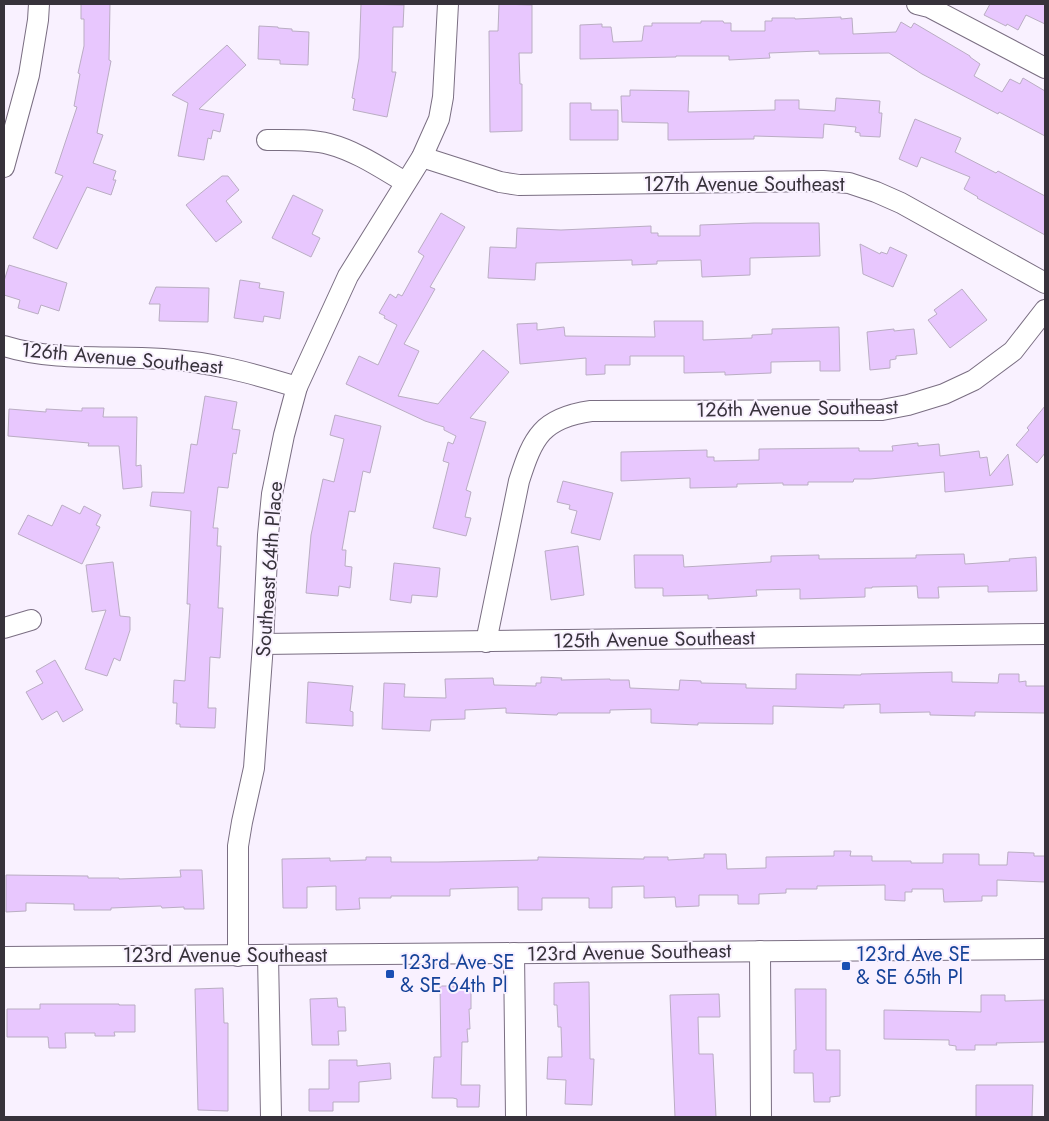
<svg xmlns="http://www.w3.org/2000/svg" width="1049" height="1121" font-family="Jost,sans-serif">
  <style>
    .building { fill: #e8c7fe; stroke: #baadc3 }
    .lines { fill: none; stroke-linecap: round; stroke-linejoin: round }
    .minor-casing { stroke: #7a6e82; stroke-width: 22 }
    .minor { stroke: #fff; stroke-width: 20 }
    .transit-dot { fill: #1a4fb4; stroke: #f9f1ff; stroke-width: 2 }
    .labels { text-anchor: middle; stroke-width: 4; stroke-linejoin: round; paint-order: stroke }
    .street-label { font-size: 20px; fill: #37323b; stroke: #f9f1ff }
    .transit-label { font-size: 20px; fill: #164399; stroke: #f9f1ff; text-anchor: start }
  </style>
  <rect width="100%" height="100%" fill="#f9f1ff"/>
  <g class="building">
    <path d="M81,4H110L109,60L111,61L97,133L103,135L93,163L116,171L113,180H116L111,195L87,187L57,249L33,238L63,176L55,173L77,107L74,106L80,74L78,73L84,46V19H81Z"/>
    <path d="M361,4L404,5L403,27H393L392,72H396L387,117L353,110L355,99L352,98L359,58Z"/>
    <path d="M499,4L532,5V53H519L520,84H522V131L490,132L489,31H498Z"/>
    <path d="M990,4H1045V24L1026,15L1018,30L1007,24L1006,26L984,15Z"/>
    <path d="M841,17V19L852,18L853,34L896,32L901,22L911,28L914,23L970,56V57L980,64L974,76L1002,92L1010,79L1020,84L1023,78L1045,91V136L999,112L998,114L922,74L889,53L819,54V51L769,53L770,58L729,60V56H676V57L580,59V25L602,24V27H611L613,42L642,41L644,26H652V23H701V21H723L724,23H731V31H765V21H772V18H795V19Z"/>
    <path d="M259,26L278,27V28L292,29V31L309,32L308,65L280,64V60L258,59Z"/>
    <path d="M227,45L246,65L199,109L224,114L220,132L213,130L211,139L208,138L204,160L178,156L188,103L172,95Z"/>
    <path d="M630,90L689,91L688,112L775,110V100H799V109L835,111L836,98L880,101L879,113H882L880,137L860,136V133L855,132L856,127L824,124L823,138L754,136V139L668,140V123L622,122L621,96H630Z"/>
    <path d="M570,103H591V110H618V140H570Z"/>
    <path d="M915,119L961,138L955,152L996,173L998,171L1045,196V235L977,198L978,197L964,189L970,177L921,157L917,167L899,159Z"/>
    <path d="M222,176H228L239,190L226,201L242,222L216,242L186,205Z"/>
    <path d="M293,195L323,210L312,234L320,238L311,257L272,238Z"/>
    <path d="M441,213L465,227L430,287L435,289L404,344L419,351L398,396L438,404L483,350L509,372L470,418L486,422L466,490L471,492L465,517L471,518L466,536L433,528L449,463L443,461L448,442L453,444L456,436L444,430V427L425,421L346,384L359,356L378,365L397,325L384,318L385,316L379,313L390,294L396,298L398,294L402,296L424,256L418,252Z"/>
    <path d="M754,223H819L820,256L750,258V275L702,277L701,260L657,261V264L632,265V260L536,263L535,280L488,278L490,247L516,248L517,228L561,230L651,226V233H658V236H700V225Z"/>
    <path d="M860,244L880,254L881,252L887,254L890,247L907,255L893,287L863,274Z"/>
    <path d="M9,265L67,283L59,311L41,305L38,314L18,308L20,300L4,295V281Z"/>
    <path d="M240,280L260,283L259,288L284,292L280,319L264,316L263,322L234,318Z"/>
    <path d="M156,287L209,288L208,322L159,321L160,304H149Z"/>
    <path d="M962,289L987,320L950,348L928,320L937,314L934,310Z"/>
    <path d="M654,321H703V340L752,338V335L772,334V329L839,327L840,371H820V361L771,362V373L725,375V372L684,373V356H630V365H605V374L586,375V358L520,364L517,324L537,323V330L564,327L565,336L655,337Z"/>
    <path d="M894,329V331L914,329L917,354L896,356V359L890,360V368L870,370L867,332Z"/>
    <path d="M205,396L237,402L232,429L240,430L236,454L233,453L228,488L218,487L213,528H218L217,546H221L218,608H223L220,658L210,657L208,708H216L215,728L180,727V724H176L177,703H173L174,680L185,681L190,604H187L191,511L150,506L152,492L184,493L191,444L197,445Z"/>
    <path d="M1045,406V453L1037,463L1016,445L1029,430L1027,428Z"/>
    <path d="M82,408H104L103,417H137L136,466L141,465L142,487L123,489L119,446H88L89,443L8,436L9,409L46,412V409L82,411Z"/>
    <path d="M335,415L381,426L370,473L363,471L355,512L349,511L342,550H346L345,566L352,567L350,588L339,586L338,596L306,593L311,535L323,479L334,482L344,439L330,435Z"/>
    <path d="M918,443V446L939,444L940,456L979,451L980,458L987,457L990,476L1008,454L1013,485L945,492L944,472L870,479H854L853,482H808V485H783V483L737,484V487L690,488V478L621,481V452L707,450V457H714V461L759,460V449L859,448V451H893L892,446Z"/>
    <path d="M563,481L613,493L600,540L571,533L577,511L569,509L570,505L557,502Z"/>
    <path d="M62,505L80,514L84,506L101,515L96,525L100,527L82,564L18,534L28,515L52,526Z"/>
    <path d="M578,546L584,595L551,600L545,551Z"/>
    <path d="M964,554L965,564L1010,561L1009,559L1036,557L1037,591L988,592V586L938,587L939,598H918L917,586L872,587V588H865V597L800,599V589L756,590L757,596L708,599V595L663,596V588H635L634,555H683L684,567L771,562V556L819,555V559L916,558V555Z"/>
    <path d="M113,562L120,616L130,617V630L120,661L114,658L107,676L85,669L106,610L92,612L86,565Z"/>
    <path d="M394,563L440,568L437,597L412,595L411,603L390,600Z"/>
    <path d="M55,660L83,710L63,722L57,711L42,720L26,692L43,683L36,671Z"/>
    <path d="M952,672V682L998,683L999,674H1019V682L1026,681V686H1045V713L975,712V716L930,715V712L880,713V704L844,705V708L773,706V724L698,723V725L651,723V709L610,710V713H558L557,715L506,713V708L465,710V719L431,720L430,731L382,729L384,683L405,684L404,697L446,698L445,679L493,678L494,685L536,686V683H541V677L562,678L561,680L610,679V680H629L630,688L679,690L680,680L701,681V683L746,684V688L796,689V674L861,675V674Z"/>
    <path d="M308,682L353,686L350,711L353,712V726L306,723Z"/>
    <path d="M834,851H851L850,856H872V861H911V863H943V854H979V865H1007L1008,852L1034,853V856H1045V882L997,880V896H982V901L944,902L943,889H912V892H905V901L885,900V885L817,886V889H786V893L759,894V904H738V895H699V906L676,907L675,897L644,898V886L612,887V908H589V898H542V910H518V887L450,889V896H391V898H359L360,909L336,910V886L307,887V908H283L282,859L330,858V861L366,860V857H391V862H438L538,860V857L644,859V857H668V860L704,858V854H726L727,869L766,868V857L834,856Z"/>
    <path d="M180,870H202L204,909H184V907L162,908L161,906L111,908V910H74V904L26,903V911L6,912V875L88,876V878H119V879L181,877Z"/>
    <path d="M589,982L590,1059H594L592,1105L565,1104L566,1080L547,1079L548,1057H562L561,1027H558L557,1005H554V983Z"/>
    <path d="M440,986H471V1009H469L470,1029H467L468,1042H462L461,1085H480L479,1107H457V1099L453,1098H432L434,1057H441Z"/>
    <path d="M223,988L224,1023H228V1111L198,1110L195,989Z"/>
    <path d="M795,989H826V1050H840V1096L830,1097V1102H814L813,1073H794V1050H796Z"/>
    <path d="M719,994L720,1017H698L699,1054H713L716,1117H675L670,995Z"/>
    <path d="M981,995H1005V1001L1045,1000V1042L996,1043L997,1045H975V1050H956V1046L949,1045V1040L884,1039V1010L981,1012Z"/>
    <path d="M337,998L338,1007H345L346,1031H338L339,1045H312L310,999Z"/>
    <path d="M40,1004H119V1005H135V1032H114L115,1036H95V1033H65L66,1048H49L48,1037H7V1009H40Z"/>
    <path d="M329,1060H357V1066L390,1063L391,1079L359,1082V1102H333V1111H309V1089H329Z"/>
    <path d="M976,1085H1033L1032,1117H976Z"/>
  </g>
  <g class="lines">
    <defs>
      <g id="minor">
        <path d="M917,4L929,7L1045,68"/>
        <path d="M267,140C287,140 310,139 329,144C356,151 381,168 405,182"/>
        <path d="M422,157L500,182L519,185L823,181L849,183L876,192L901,203L1045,283"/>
        <path d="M4,167L29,75L38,20L39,4"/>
        <path d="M4,346C56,362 110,355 163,359C212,362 251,373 297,387"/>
        <path d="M4,628L31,620"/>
        <path d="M486,642L519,481C533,437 542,418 591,411L882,410L908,405L944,394L974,380L1013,351L1045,310"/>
        <path d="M263,644L1045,634"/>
        <path d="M760,951L761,1117"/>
        <path d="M514,953L516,1117"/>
        <path d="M268,955L271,1117"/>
        <path d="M238,956V846L242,822L254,768L263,644L268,535L272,494L284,435L297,387L348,276L422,157L439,119L443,97L448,4"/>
        <path d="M4,957L1045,949"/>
      </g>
    </defs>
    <use href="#minor" class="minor-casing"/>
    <use href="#minor" class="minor"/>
  </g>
  <g class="transit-dot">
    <rect x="841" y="961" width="10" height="10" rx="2.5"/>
    <rect x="385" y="969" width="10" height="10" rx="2.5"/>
  </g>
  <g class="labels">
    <g class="street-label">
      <text x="744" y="191">127th Avenue Southeast</text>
      <text transform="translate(122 358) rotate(5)" y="7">126th Avenue Southeast</text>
      <text transform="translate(797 408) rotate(-1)" y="7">126th Avenue Southeast</text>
      <text transform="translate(269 569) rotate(-86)" y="7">Southeast 64th Place</text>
      <text transform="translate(654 639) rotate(-1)" y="7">125th Avenue Southeast</text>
      <text transform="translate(629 952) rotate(-1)" y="7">123rd Avenue Southeast</text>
      <text x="225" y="962">123rd Avenue Southeast</text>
    </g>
    <g class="transit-label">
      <text x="856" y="961">123rd Ave SE<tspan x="856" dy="23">&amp; SE 65th Pl</tspan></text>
      <text x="400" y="969">123rd Ave SE<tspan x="400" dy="23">&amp; SE 64th Pl</tspan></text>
    </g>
  </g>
  <rect width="1049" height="1121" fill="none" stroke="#37323b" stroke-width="10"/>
</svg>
